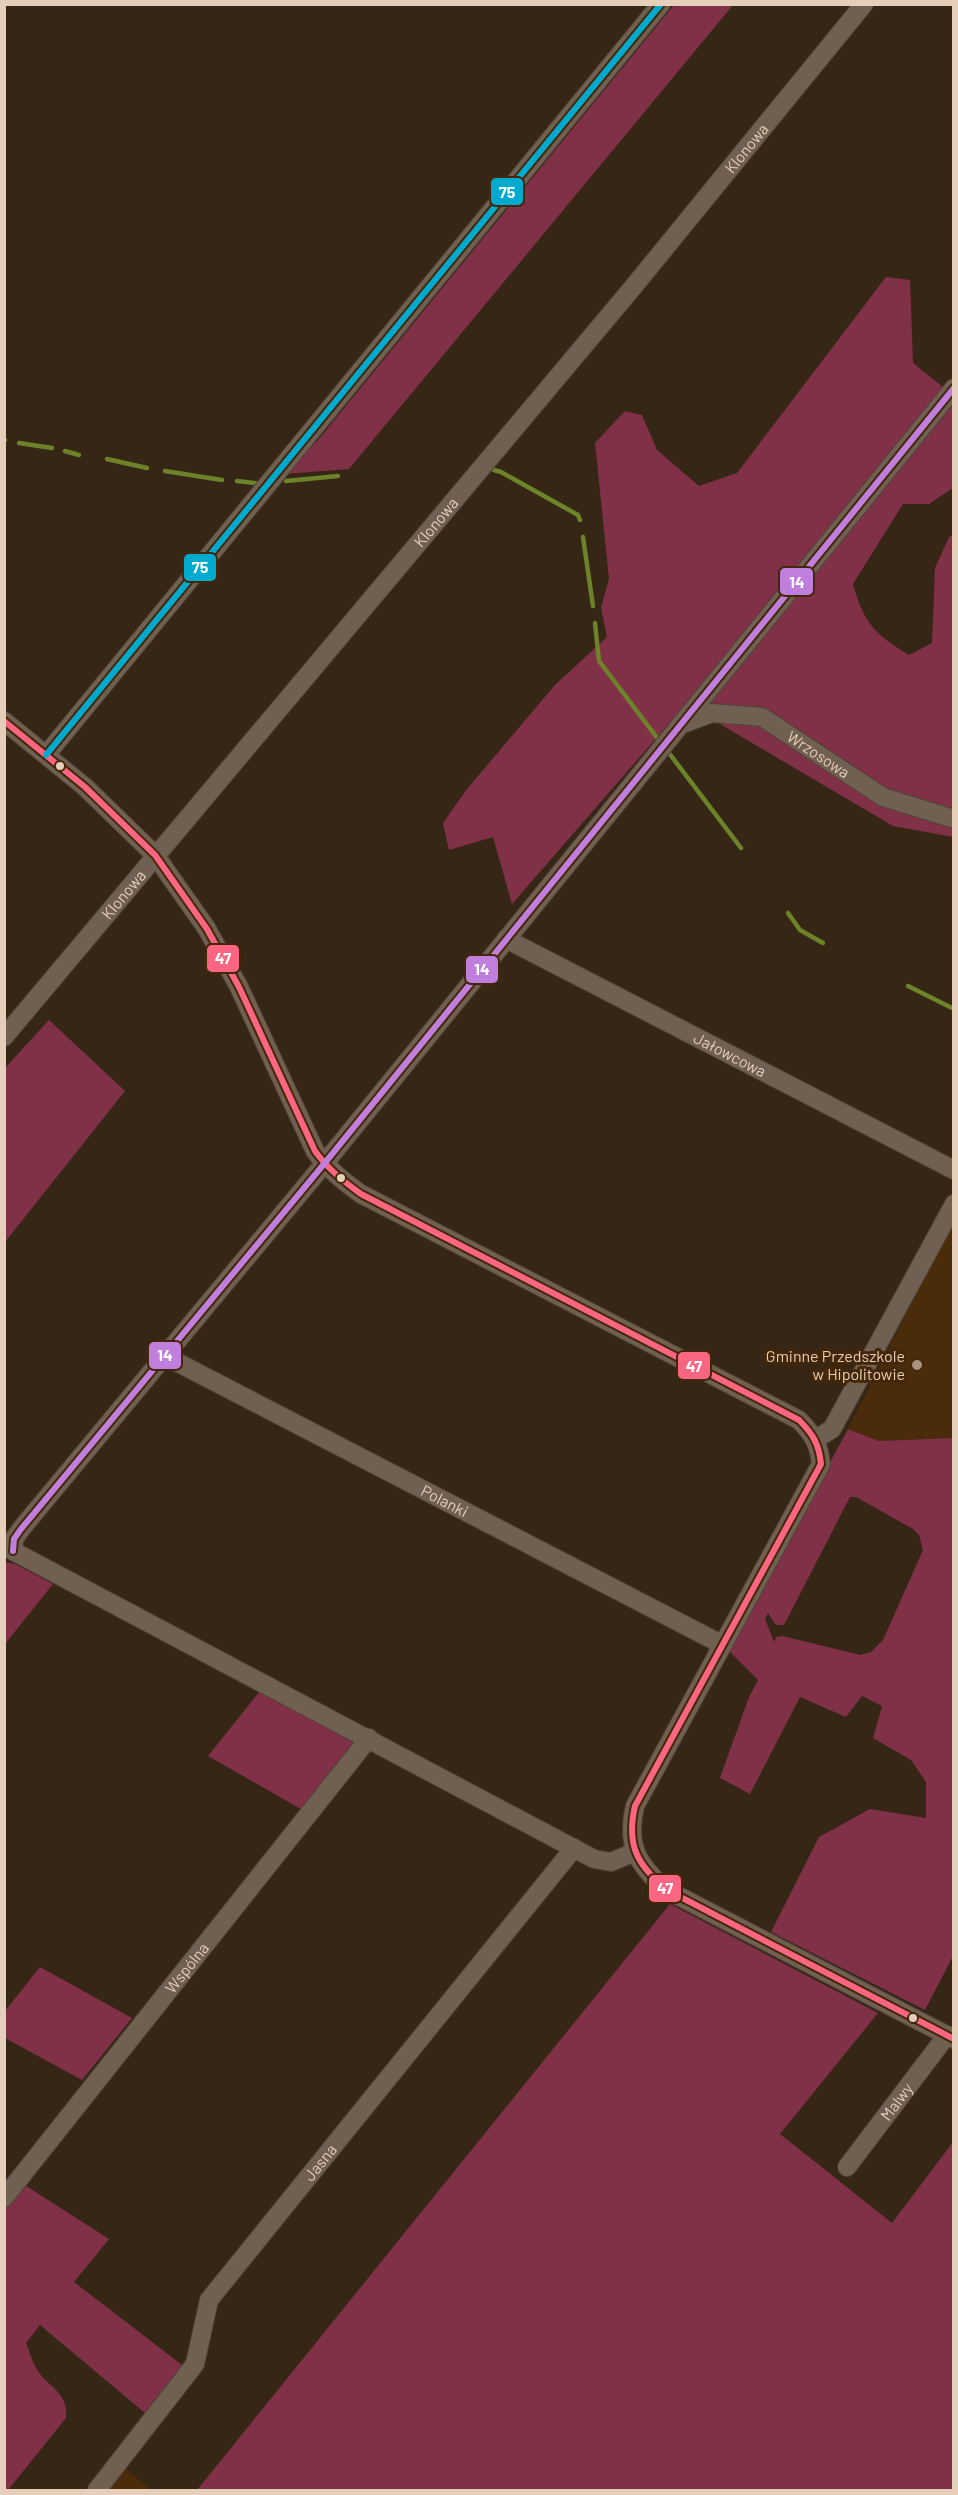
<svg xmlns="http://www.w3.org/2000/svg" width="958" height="2495" font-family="Barlow,sans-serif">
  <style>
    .built { fill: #4b2c0a }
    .green { fill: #803147; fill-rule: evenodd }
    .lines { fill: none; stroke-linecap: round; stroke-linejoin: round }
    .stream { stroke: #6d8329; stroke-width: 4.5 }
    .minor-casing { stroke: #504235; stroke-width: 20 }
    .minor { stroke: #6f6052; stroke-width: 18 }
    .bus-1-casing { stroke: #442708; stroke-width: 10 }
    .bus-2-casing { stroke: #442708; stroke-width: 10 }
    .bus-3-casing { stroke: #442708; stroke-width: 10 }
    .bus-1 { stroke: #fa6682; stroke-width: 6 }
    .bus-2 { stroke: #00a9ce; stroke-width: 6 }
    .bus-3 { stroke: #c07fdc; stroke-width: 6 }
    .bus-dot { fill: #e5ceba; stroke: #442708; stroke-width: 2 }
    .poi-dot { fill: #a89381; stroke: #442708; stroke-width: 2 }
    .labels { text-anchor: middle; stroke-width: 6; stroke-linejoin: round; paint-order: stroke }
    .street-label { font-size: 16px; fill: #e5ceba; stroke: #442708 }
    .poi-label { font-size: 16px; fill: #e5ceba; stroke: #442708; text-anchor: end }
    .line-badge { stroke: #442708; stroke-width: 2 }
    .badge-label { font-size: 16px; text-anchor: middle; font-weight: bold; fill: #fff }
  </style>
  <rect width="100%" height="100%" fill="#362616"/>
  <g class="built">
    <path d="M953,1223V1438L879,1441L848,1429Z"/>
    <path d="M123,2467L152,2490H106Z"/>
  </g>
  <g class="green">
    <path d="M674,5H733L349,469L284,474L318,440Z"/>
    <path d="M886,277L910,280L913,363L953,395V488L929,504H903L853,584C864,624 875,634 909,655L932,643L935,568L949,537L953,535V837L893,826L686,704L512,904L493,837L449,850L443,823L467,789L555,685L607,637L601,608L609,579L595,443L625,411L642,415L657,450L699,486L737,473Z"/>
    <path d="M49,1020L125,1091L5,1242V1068Z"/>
    <path d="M848,1429L879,1441L953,1438V1956L925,2010L771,1932L819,1837L870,1809L926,1818V1782L911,1760L873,1738L882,1706L862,1696L846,1717L800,1697L750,1794L720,1778L749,1697L758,1680L728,1650ZM850,1497H856L913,1529L919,1535L923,1550L883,1640L871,1652L861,1655L782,1636L776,1637L774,1642L765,1619L768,1613L776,1625H784Z"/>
    <path d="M5,1562L15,1564L53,1584L5,1644Z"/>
    <path d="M260,1691L355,1741L301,1809L208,1756Z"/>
    <path d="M670,1904L878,2013L780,2134L892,2223L953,2142V2490H197Z"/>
    <path d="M40,1967L132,2018L82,2080L5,2038V2011Z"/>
    <path d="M23,2184L109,2239L74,2282L182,2365L145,2413L40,2325L26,2343C29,2350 31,2359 35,2366C47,2389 68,2389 66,2418L8,2490H4V2208Z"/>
  </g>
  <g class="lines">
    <g class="stream">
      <path d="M4,440H5"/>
      <path d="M19,443L52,448"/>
      <path d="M65,451L79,455"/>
      <path d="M107,459L147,468"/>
      <path d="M494,470L501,472L578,515L580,520"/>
      <path d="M165,471L222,480"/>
      <path d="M237,481L262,484"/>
      <path d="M286,481L338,476"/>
      <path d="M583,537L593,606"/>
      <path d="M595,623L599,661L658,739"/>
      <path d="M669,753L741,848"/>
      <path d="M788,913L800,930L823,943"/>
      <path d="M908,986L954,1009"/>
    </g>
    <defs>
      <g id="minor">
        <path d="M4,721L85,787L155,855L207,929L239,987L315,1151C328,1169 343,1181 361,1194L799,1420C813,1434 819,1444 821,1464L635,1806C626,1845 637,1865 667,1890L954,2039"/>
        <path id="s1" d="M680,725L712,713L762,717L883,797L954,819"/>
        <path d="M46,755L661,4"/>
        <path id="s2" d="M506,939L954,1170"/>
        <path id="s3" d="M4,1037L634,286L864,4"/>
        <path id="s4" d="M165,1356L723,1645"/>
        <path d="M816,1439L832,1429L954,1204"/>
        <path d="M13,1551L14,1539L21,1529L324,1164L954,388"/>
        <path d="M13,1551L594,1859L611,1862L635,1852"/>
        <path id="s5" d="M847,2167L947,2035"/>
        <path id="s6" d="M4,2198L369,1738"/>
        <path id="s7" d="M97,2490L195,2364L209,2300L574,1848"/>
      </g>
    </defs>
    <use href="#minor" class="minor-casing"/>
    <use href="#minor" class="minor"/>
    <defs>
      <path id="bus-1" d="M4,721L85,787L155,855L207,929L239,987L315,1151C328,1169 343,1181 361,1194L799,1420C813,1434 819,1444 821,1464L635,1806C626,1845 637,1865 667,1890L954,2039"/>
      <path id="bus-2" d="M46,755L661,4"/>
      <path id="bus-3" d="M13,1551L14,1539L21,1529L324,1164L954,388"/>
    </defs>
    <use href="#bus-1" class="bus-1-casing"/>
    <use href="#bus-2" class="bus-2-casing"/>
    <use href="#bus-3" class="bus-3-casing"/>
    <use href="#bus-1" class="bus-1"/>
    <use href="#bus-2" class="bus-2"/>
    <use href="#bus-3" class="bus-3"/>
  </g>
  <g class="bus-dot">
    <circle cx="60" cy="766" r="5"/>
    <circle cx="341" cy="1178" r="5"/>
    <circle cx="913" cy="2018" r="5"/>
  </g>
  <circle class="poi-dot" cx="917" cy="1365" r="6"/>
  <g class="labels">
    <g class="street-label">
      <text dy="6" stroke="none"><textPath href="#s3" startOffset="1158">Klonowa</textPath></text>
      <text dy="6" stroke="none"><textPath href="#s3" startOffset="672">Klonowa</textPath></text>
      <text dy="6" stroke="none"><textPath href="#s1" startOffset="152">Wrzosowa</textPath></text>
      <text dy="6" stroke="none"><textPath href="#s3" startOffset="186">Klonowa</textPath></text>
      <text dy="6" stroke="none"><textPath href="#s2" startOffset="252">Jałowcowa</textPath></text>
      <text dy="6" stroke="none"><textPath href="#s4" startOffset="315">Polanki</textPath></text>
      <text dy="6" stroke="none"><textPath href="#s6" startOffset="294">Wspólna</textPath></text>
      <text dy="6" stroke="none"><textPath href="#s5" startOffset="82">Malwy</textPath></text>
      <text dy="6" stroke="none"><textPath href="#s7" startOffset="402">Jasna</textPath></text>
    </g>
    <g class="poi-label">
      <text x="905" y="1362">Gminne Przedszkole<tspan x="905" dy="18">w Hipolitowie</tspan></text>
    </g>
  </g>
  <g class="line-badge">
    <rect x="490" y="177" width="34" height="29" rx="6" fill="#00a9ce"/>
    <rect x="183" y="553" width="34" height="29" rx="6" fill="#00a9ce"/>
    <rect x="779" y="567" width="35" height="29" rx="6" fill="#c07fdc"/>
    <rect x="206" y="944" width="34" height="29" rx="6" fill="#fa6682"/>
    <rect x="465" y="955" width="34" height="29" rx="6" fill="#c07fdc"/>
    <rect x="148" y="1341" width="34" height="29" rx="6" fill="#c07fdc"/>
    <rect x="677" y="1351" width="34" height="29" rx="6" fill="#fa6682"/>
    <rect x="648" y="1874" width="34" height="29" rx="6" fill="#fa6682"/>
  </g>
  <g class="badge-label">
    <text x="507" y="198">75</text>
    <text x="200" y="573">75</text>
    <text x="797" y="588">14</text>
    <text x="223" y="964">47</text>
    <text x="482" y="975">14</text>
    <text x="165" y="1361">14</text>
    <text x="694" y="1372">47</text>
    <text x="665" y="1894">47</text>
  </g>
  <rect width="958" height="2495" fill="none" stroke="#e5ceba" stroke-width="12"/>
</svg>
